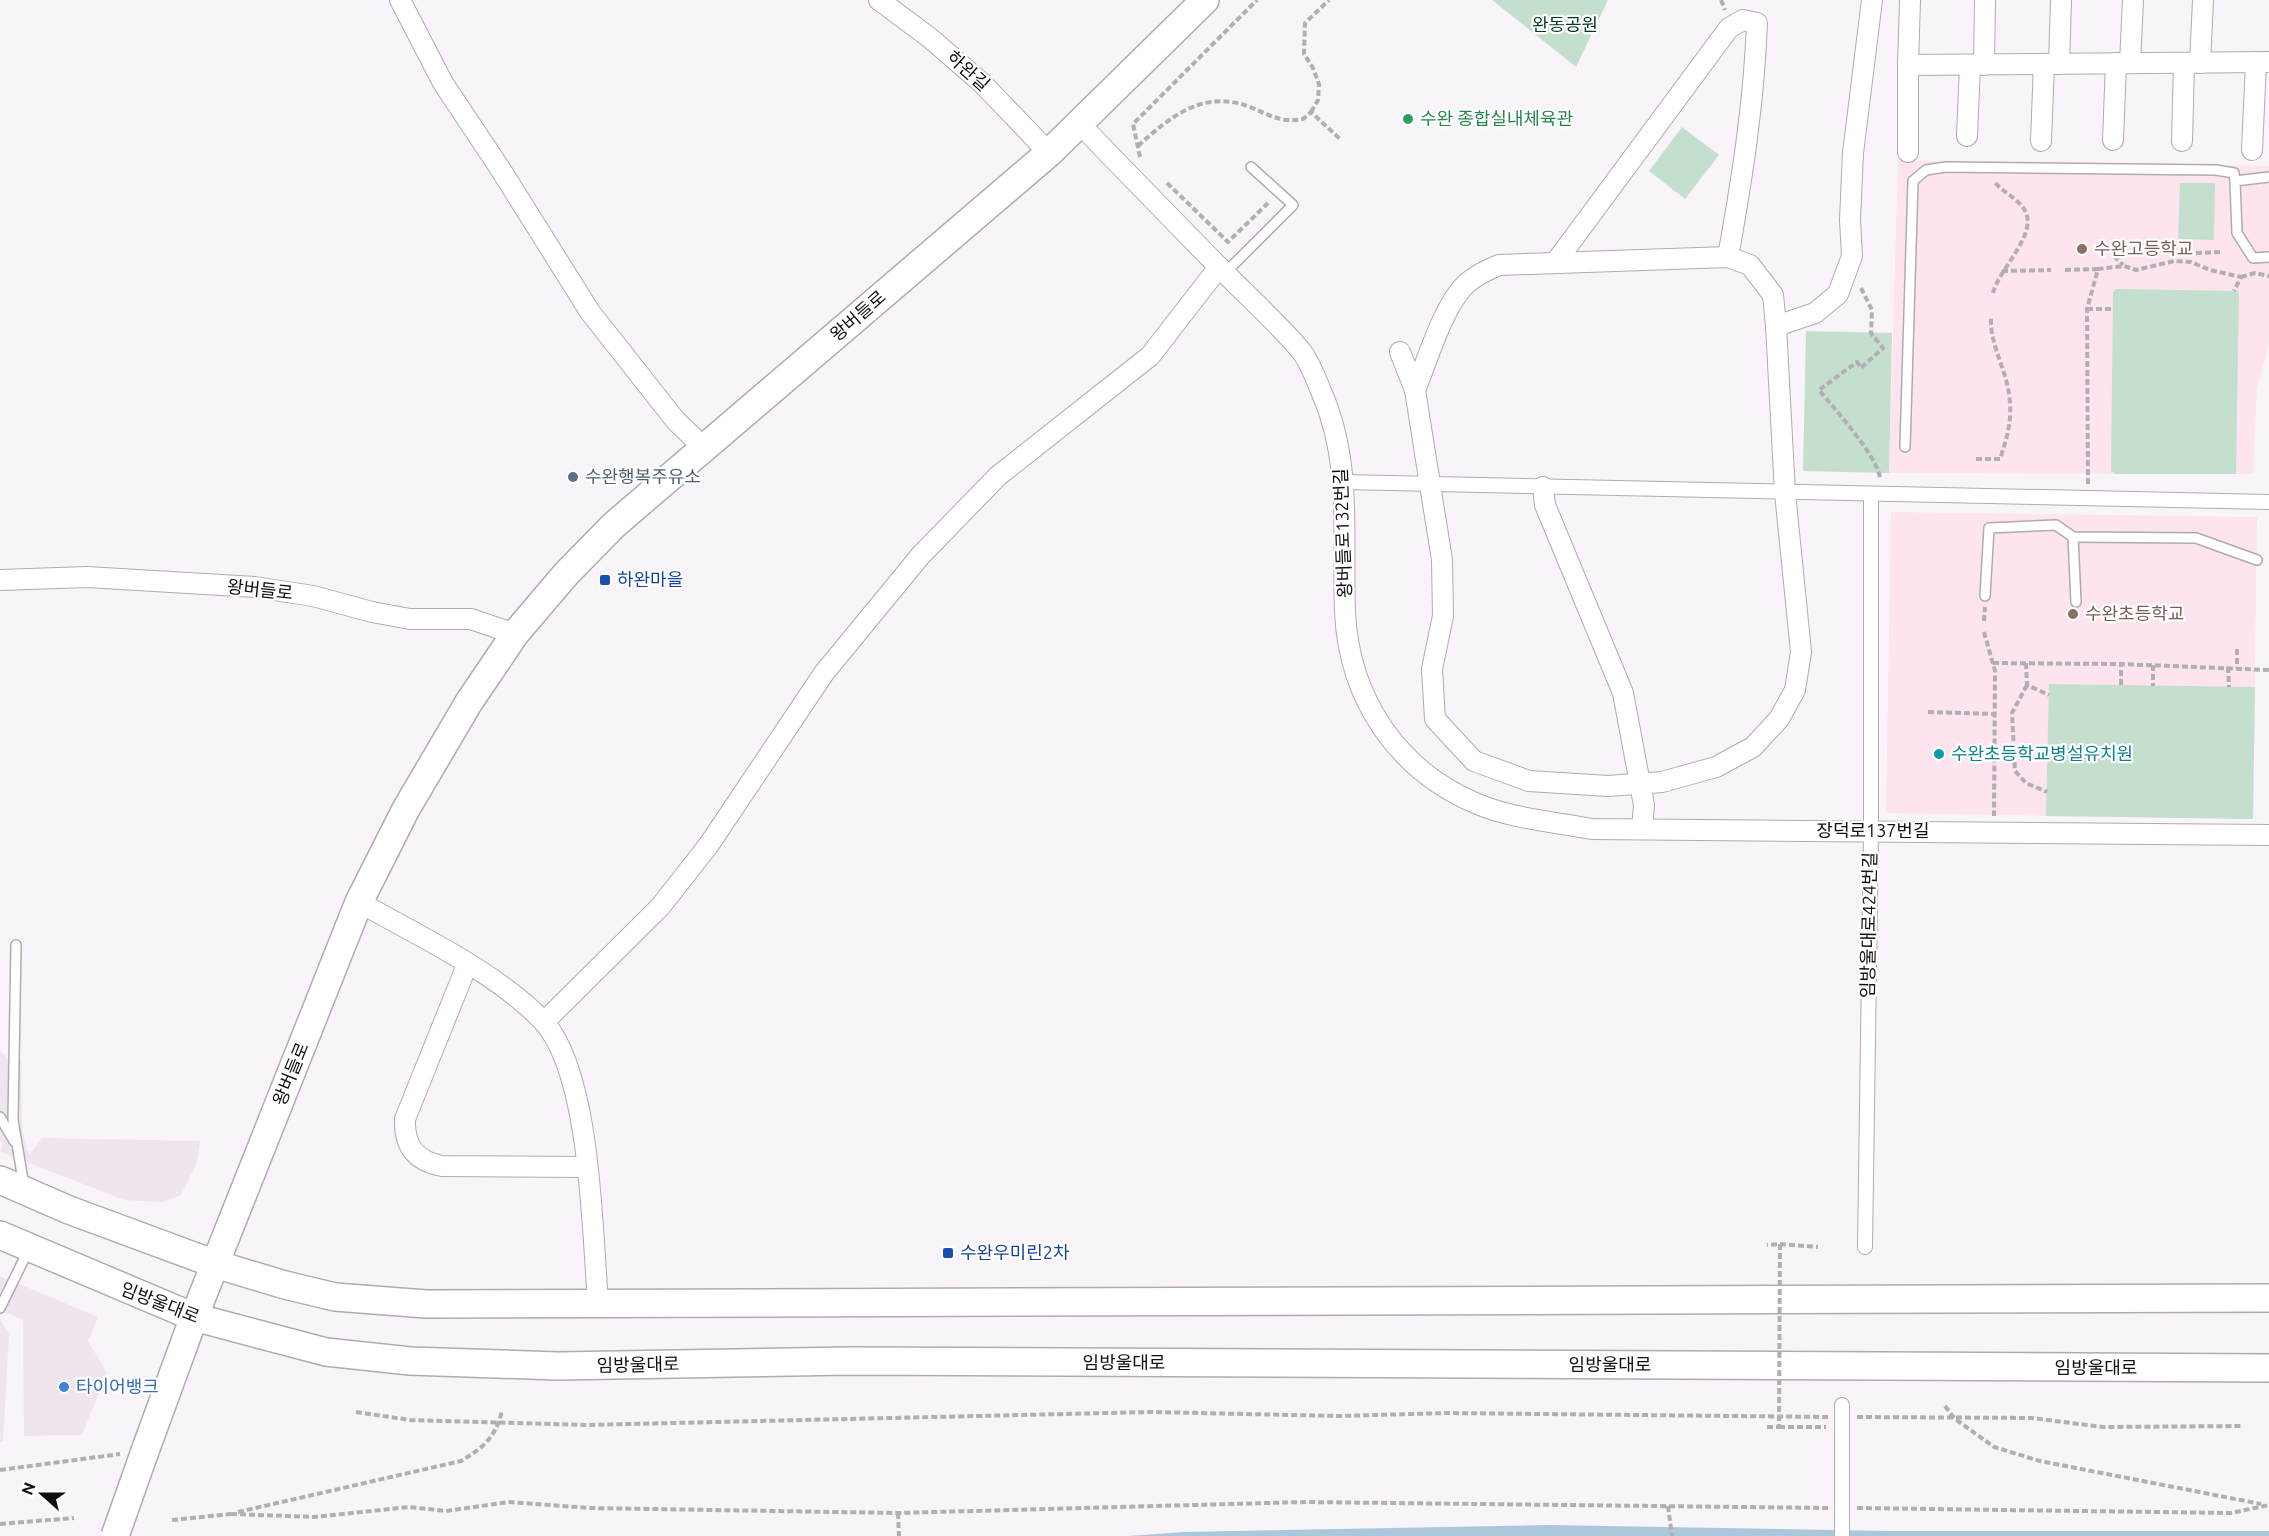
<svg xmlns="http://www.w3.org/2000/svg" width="2269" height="1536" font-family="Ubuntu,'Noto Sans KR',sans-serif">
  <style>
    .built { fill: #efe5ef }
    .education { fill: #fde4ee }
    .green { fill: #c4dfce }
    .water { fill: #aac8dc }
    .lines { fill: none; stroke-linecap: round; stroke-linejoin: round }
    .service-casing { stroke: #b0abb0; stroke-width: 12 }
    .pedestrian-casing { stroke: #b0abb0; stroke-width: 16 }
    .minor-casing { stroke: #b0abb0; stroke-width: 22 }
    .secondary-casing { stroke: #b0abb0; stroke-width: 30 }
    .path { stroke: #b2aeb2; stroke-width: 4; stroke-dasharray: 6 3; stroke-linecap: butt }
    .service { stroke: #fff; stroke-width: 9 }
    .pedestrian { stroke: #fff; stroke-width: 14 }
    .minor { stroke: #fff; stroke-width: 20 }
    .secondary { stroke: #fff; stroke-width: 27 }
    .pedestrian-bridge-casing { stroke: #b0abb0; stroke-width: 16; stroke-linecap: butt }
    .secondary-bridge-casing { stroke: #b0abb0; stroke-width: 30; stroke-linecap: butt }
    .path-bridge { stroke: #b2aeb2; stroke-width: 4; stroke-dasharray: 6 3; stroke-linecap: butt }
    .pedestrian-bridge { stroke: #fff; stroke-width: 14 }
    .secondary-bridge { stroke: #fff; stroke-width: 27 }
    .leisure-dot { fill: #2e9e5b; stroke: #fff; stroke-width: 2 }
    .education-dot { fill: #8d6e63; stroke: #fff; stroke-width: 2 }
    .service-dot { fill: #5c6f8a; stroke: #fff; stroke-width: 2 }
    .transit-dot { fill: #1a4fb4; stroke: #fff; stroke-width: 2 }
    .culture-dot { fill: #0f9aa8; stroke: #fff; stroke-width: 2 }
    .shop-dot { fill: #3f7fe0; stroke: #fff; stroke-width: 2 }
    .labels { text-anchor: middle; stroke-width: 4.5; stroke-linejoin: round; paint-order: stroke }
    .park-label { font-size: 18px; fill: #003a21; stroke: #fff }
    .street-label { font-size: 18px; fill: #110f11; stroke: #fff }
    .leisure-label { font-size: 18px; fill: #27864d; stroke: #fff; text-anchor: start }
    .education-label { font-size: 18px; fill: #785e54; stroke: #fff; text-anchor: start }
    .service-label { font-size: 18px; fill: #4e5e75; stroke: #fff; text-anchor: start }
    .transit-label { font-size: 18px; fill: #164399; stroke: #fff; text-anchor: start }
    .culture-label { font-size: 18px; fill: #0d838f; stroke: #fff; text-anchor: start }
    .shop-label { font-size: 18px; fill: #366cbe; stroke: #fff; text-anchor: start }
  </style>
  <rect width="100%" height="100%" fill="#f9f4f9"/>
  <g class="built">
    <path d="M0,1051L9,1059L21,1061L22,1132L29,1155L42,1138L200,1141L197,1162L181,1195L162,1202L124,1200L1,1152L3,1143L0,1141Z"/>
    <path d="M0,1276L98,1317L88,1341L107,1373L82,1435L24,1436L23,1320L0,1310Z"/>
    <path d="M0,1319L9,1334L3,1442H0Z"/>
  </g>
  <g class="education">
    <path d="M1898,161L2269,166V343L2257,388L2253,474L1889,473Z"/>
    <path d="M1891,512L2257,517L2253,819L1886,813Z"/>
  </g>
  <g class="green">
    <path d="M1492,0H1608L1576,67Z"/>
    <path d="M1682,127L1719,155L1685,199L1649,171Z"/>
    <path d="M2180,183H2215L2214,240L2178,239Z"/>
    <path d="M2116,289L2239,291L2236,474H2116L2111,471L2113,292Z"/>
    <path d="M1806,331L1892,333L1889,473L1803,471Z"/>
    <path d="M2049,684L2255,687L2253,819L2046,816Z"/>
  </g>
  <path class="water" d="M1547,1525L1889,1531H2269V1536H1128L1184,1532Z"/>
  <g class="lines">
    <defs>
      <g id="service">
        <path d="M2269,177L2235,181L2237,233L2253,258L2269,257"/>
        <path d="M1221,267H1231L1293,205L1251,167"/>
        <path d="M1905,447L1913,181L1926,170L1946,167L2216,170L2234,173L2235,181"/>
        <path d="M2073,537L2076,602"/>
        <path d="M1985,596L1989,528L2056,525L2073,537L2196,538L2257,560"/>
        <path d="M16,945L13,1120L24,1186"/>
        <path d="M0,1117L14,1141"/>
        <path d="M0,1308L28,1251"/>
      </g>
      <g id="pedestrian">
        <path d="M1344,482L2269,502"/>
        <path d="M1865,1247L1871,830V495"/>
        <path d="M1842,1454V1405"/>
      </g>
      <g id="minor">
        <path d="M400,0L443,83L501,170L590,312L676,421L704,448"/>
        <path d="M879,0L930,38L982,83L1049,153"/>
        <path d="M2130,63L2133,0"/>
        <path d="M2200,63L2203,0"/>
        <path d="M2059,64L2061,0"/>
        <path d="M1908,65L1910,0"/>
        <path d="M1984,65L1985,0"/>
        <path d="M1079,123C1125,171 1172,219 1219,267C1246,295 1277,322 1302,352C1310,363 1316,379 1321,391C1353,463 1342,537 1345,612C1349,699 1398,772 1480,805C1515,819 1555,822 1592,829L2269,835"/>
        <path d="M1967,136L1970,65"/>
        <path d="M2113,140L2116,63"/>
        <path d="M2041,141L2044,64"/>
        <path d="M2182,141L2184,63"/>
        <path d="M2252,150L2256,62"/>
        <path d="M1908,152V65L2269,62"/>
        <path d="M1555,263L1729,28L1743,20L1757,23C1754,103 1742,179 1728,257"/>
        <path d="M1400,352L1415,390L1442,560L1443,616L1432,669L1435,719L1474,761L1529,781L1608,786L1662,782L1716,767L1753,747L1779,719L1795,690L1801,652L1785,493L1776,326L1815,313L1838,294L1852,256L1850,220L1853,153L1872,0"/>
        <path d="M1415,390C1428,359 1443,306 1466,284C1476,275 1487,270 1499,265L1728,257L1750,265L1773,295L1776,326"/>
        <path d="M1543,487L1545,505L1623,693L1644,805L1642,829"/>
        <path d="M0,580L87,577L255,587L313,596L372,612L410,619H471L515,634"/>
        <path d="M359,902C420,937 493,970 542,1020C591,1071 592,1230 598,1302"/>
        <path d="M467,965L405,1119C404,1145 415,1161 442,1166L586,1167"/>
        <path d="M544,1022L660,907L708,846L824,673L921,555L998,476L1150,356L1219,267"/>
      </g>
      <g id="secondary">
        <path d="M0,1180L69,1210L215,1264L285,1285L335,1297L426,1304L2269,1298"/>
        <path d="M0,1235L194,1317L326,1352L410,1361L558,1366L849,1361L2269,1368"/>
        <path d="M145,1451L194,1317L359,902L406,809L469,702L515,634L566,574L614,525L1049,153L1205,0"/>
      </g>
    </defs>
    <use href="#service" class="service-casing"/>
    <use href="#pedestrian" class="pedestrian-casing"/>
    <use href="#minor" class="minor-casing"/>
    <use href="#secondary" class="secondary-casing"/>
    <g class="path">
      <path d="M1721,0L1725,10"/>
      <path d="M1311,112L1318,100L1319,84L1313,68L1304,54L1305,23L1329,0"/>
      <path d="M1138,146C1171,116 1204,89 1250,107C1270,115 1280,123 1303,119L1311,112L1340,139"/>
      <path d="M1140,157L1133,124L1257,0"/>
      <path d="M1167,183L1228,242L1268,203"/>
      <path d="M2196,253L2222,252"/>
      <path d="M2114,256L2123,265"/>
      <path d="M2065,270L2098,269"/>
      <path d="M2002,271L2051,270"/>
      <path d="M2241,277L2255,273L2269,276"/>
      <path d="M1861,288L1872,310L1871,333L1883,348L1861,368L1857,362L1819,390C1834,408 1879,458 1880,479"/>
      <path d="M1993,293C1999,268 2040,233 2024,209C2017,198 2001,191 1994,181"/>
      <path d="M2087,309H2112"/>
      <path d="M1976,459H2000C2007,438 2013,418 2009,395C2006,368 1990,346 1991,318"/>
      <path d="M2088,484L2087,309L2098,269L2124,266L2136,270L2174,261L2191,262L2210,270L2241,277L2234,291"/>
      <path d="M1984,621L1985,607"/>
      <path d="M1984,632L1995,671L1994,816"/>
      <path d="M2237,649V668"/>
      <path d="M1993,663L2121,664L2269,670"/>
      <path d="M2026,663L2027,685L2049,695"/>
      <path d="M2153,665V686"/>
      <path d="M2228,667L2229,687"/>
      <path d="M2027,685L2012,713L2015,771L2026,783L2047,792"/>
      <path d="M2121,685V664"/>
      <path d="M1928,712L1994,714"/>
      <path d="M1994,758L2013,750"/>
      <path d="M1780,1244L1818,1247"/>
      <path d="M1945,1406L1954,1418L1994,1447L2040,1461L2261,1504"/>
      <path d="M356,1412L410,1420L586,1425L1151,1412L1340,1416L1447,1413L1828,1417"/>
      <path d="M1857,1417L2032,1418L2103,1427L2243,1426"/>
      <path d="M1779,1427H1826"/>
      <path d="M0,1470L120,1454"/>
      <path d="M1668,1506L1672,1536"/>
      <path d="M1857,1508L2231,1513L2269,1505"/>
      <path d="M238,1512L461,1461C484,1447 495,1438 502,1411"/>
      <path d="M898,1513L899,1536"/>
      <path d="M231,1514L314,1517L409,1507L446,1511L509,1502L590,1508L898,1513L1305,1502L1828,1508"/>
      <path d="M172,1520L231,1514"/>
      <path d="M0,1524L74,1518"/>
    </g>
    <use href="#service" class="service"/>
    <use href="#pedestrian" class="pedestrian"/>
    <use href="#minor" class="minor"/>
    <use href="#secondary" class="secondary"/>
    <defs>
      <path id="pedestrian-bridge" d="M1842,1454V1536"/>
      <path id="secondary-bridge" d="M115,1536L145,1451"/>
    </defs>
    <use href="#pedestrian-bridge" class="pedestrian-bridge-casing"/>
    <use href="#secondary-bridge" class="secondary-bridge-casing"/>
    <path class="path-bridge" d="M1767,1427H1779L1780,1244L1767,1245"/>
    <use href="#pedestrian-bridge" class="pedestrian-bridge"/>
    <use href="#secondary-bridge" class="secondary-bridge"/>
  </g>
  <circle class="leisure-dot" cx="1408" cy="119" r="6"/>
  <g class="education-dot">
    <circle cx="2082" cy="249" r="6"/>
    <circle cx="2073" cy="614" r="6"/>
  </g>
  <circle class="service-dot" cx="573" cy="477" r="6"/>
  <g class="transit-dot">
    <rect x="599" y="574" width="12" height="12" rx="3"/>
    <rect x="942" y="1247" width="12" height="12" rx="3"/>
  </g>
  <circle class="culture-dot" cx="1939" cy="754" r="6"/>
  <circle class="shop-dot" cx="64" cy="1387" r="6"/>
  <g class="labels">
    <g class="park-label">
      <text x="1565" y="31">완동공원</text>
    </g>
    <g class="street-label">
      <text transform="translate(968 71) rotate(42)" y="6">하완길</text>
      <text transform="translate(858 316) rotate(-41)" y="6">왕버들로</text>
      <text transform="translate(1343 533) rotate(-92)" y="6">왕버들로132번길</text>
      <text transform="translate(260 590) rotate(6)" y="6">왕버들로</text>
      <text x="1873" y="837">장덕로137번길</text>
      <text transform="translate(1869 925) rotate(-89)" y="6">임방울대로424번길</text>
      <text transform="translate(291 1074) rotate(-68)" y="6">왕버들로</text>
      <text transform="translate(160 1303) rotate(21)" y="6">임방울대로</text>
      <text x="1124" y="1369">임방울대로</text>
      <text transform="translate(638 1365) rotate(-1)" y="6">임방울대로</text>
      <text x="1610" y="1371">임방울대로</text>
      <text x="2096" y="1374">임방울대로</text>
    </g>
    <g class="leisure-label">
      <text x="1420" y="125">수완 종합실내체육관</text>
    </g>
    <g class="education-label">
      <text x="2094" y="255">수완고등학교</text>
      <text x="2085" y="620">수완초등학교</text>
    </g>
    <g class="service-label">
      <text x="585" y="483">수완행복주유소</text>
    </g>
    <g class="transit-label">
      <text x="617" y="586">하완마을</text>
      <text x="960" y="1259">수완우미린2차</text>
    </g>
    <g class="culture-label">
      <text x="1951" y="760">수완초등학교병설유치원</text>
    </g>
    <g class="shop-label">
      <text x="76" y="1393">타이어뱅크</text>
    </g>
  </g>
  <g transform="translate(42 1494) rotate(291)" stroke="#ffffff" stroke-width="4.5" paint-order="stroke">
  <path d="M0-4.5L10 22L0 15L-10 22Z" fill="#110f11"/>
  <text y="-9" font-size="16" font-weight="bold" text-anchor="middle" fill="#110f11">N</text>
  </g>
</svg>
